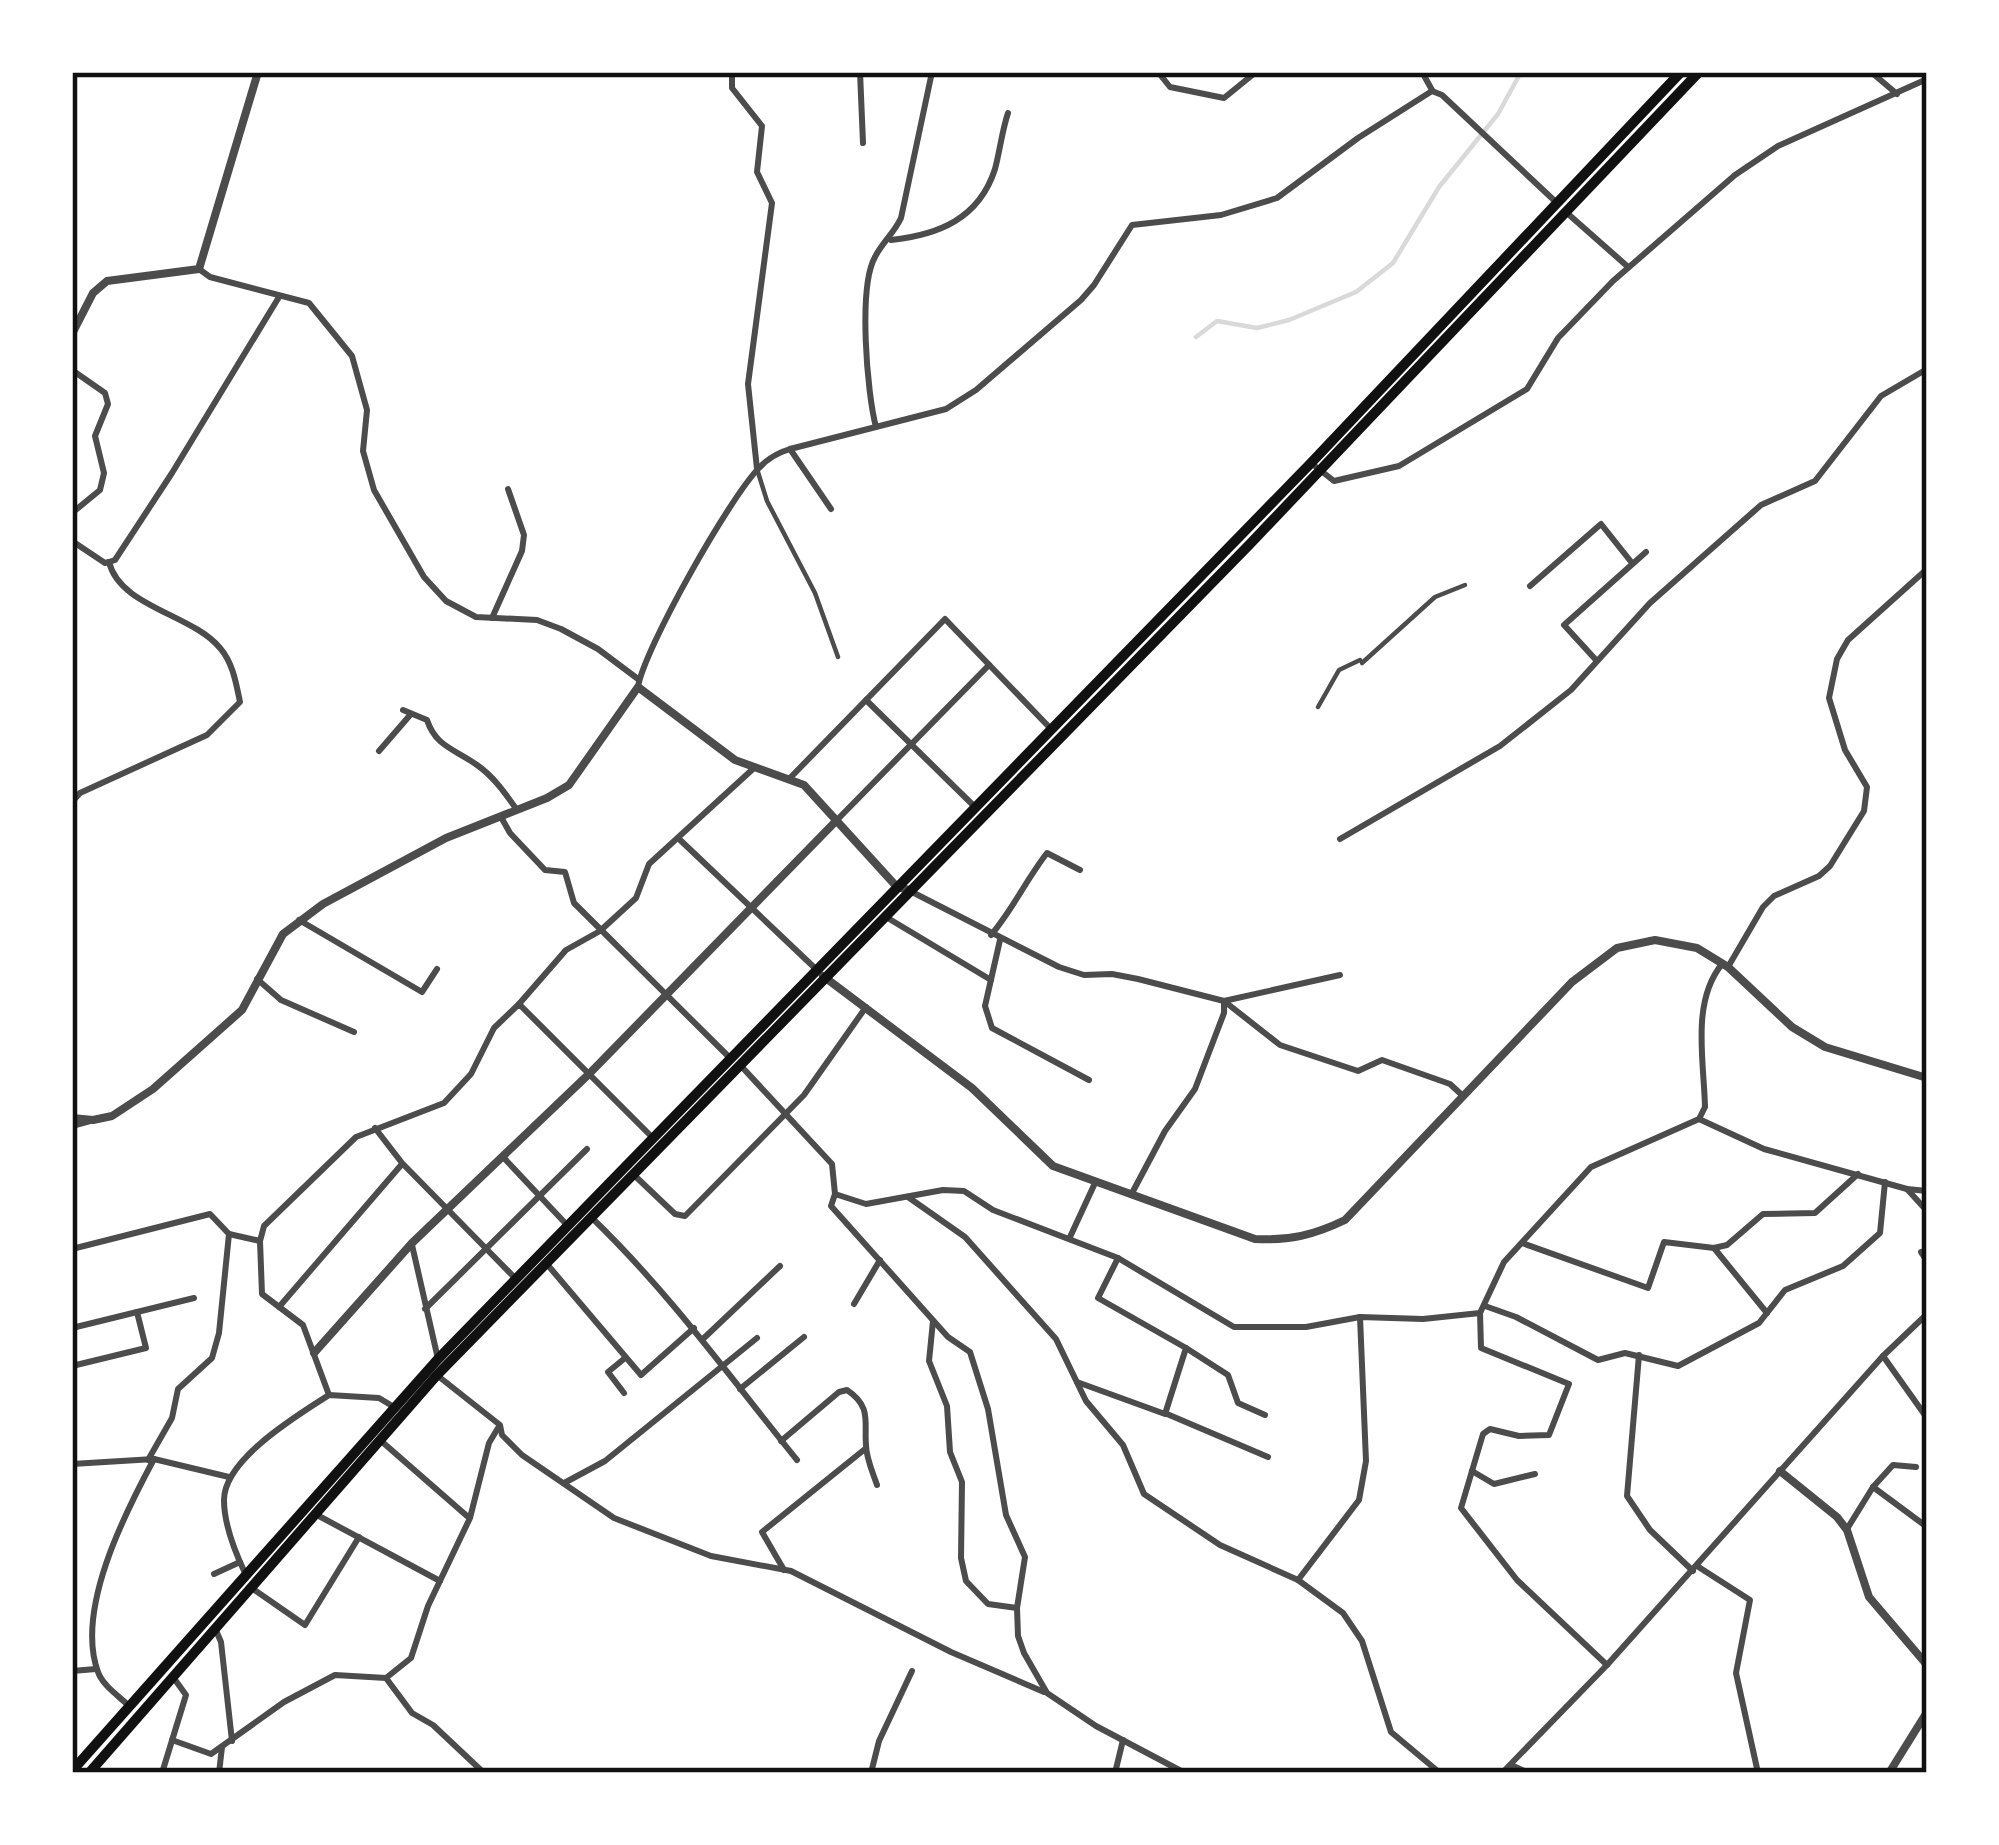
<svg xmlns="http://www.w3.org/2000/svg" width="1999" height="1845" font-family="Commissioner,sans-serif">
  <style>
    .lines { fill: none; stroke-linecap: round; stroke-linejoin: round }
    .stream { stroke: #d9d9d9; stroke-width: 4.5 }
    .pedestrian { stroke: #4c4c4c; stroke-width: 4.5 }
    .minor { stroke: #4c4c4c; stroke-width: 6 }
    .tertiary { stroke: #4c4c4c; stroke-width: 8 }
    .trunk { stroke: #111; stroke-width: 10 }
    .neatline { fill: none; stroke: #111; stroke-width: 4.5 }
  </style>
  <rect width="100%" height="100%" fill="#fff"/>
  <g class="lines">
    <path class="stream" d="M1196,337L1217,321L1257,328L1289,320L1356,292L1393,263L1439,187L1498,114L1521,72"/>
    <g class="pedestrian">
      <path d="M757,469L767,501L815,593L838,657"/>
      <path d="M1362,663L1435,597L1465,585"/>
      <path d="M1318,707L1339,670L1360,660"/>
    </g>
    <g class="minor">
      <path d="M732,72V88L762,126L757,172L772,203L748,384L757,469"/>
      <path d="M860,72L863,143"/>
      <path d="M1158,72L1170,87L1224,98L1256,72"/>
      <path d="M1422,72L1432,90"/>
      <path d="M1871,72L1897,94"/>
      <path d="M72,76L79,72"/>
      <path d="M1567,213L1627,266"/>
      <path d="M891,240C938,235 979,219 995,169C1000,150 1002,131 1008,113"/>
      <path d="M199,269L210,277L309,303L352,356L367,410L363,451L374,490L424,577L446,601L476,617L537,620L561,629L598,649L638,679"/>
      <path d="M72,370L105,393L108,404L95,436L104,473L100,490L72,513"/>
      <path d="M876,427C867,393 858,287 875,257C882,243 894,233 901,218L932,72"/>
      <path d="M790,449L831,509"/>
      <path d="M1311,463L1334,481L1399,466L1527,389L1558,338L1613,281L1735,175L1778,146L1927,79"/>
      <path d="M72,541L105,563L109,562"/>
      <path d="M109,562L115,560L172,473L279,297"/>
      <path d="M1530,586L1601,524L1632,563"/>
      <path d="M492,618L522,551L524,535L508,489"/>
      <path d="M1596,660L1564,625L1646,552"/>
      <path d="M638,687C644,649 730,497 759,468C768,458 777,453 790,449L946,409L976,390L1081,300L1094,285L1132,225L1221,215L1277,198L1358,138L1432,91L1442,95L1558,204"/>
      <path d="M866,700L975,807"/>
      <path d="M403,710L427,720C436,747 455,749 477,765C494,777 505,793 517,810"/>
      <path d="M379,751L411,714"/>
      <path d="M790,778L945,619L1051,729"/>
      <path d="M72,802L80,793L207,735L240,702C236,683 233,663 220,648C192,614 120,607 109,562"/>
      <path d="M501,817L510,833L545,870L565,872L574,903L729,1057"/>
      <path d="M837,820L989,665"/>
      <path d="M678,838L818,971"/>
      <path d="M1340,839L1500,746L1571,690L1650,603L1761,505L1815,481L1881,396L1927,369"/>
      <path d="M912,892L1059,967L1084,975L1112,974L1138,979L1224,1001L1280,1045L1358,1071L1382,1060L1450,1084L1463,1096"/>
      <path d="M886,917L991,980"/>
      <path d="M299,920L422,992L437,969"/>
      <path d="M991,935C1013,909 1026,880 1047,853L1080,870"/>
      <path d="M1000,940L985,1006L992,1028L1089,1080"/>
      <path d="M1728,967L1763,907L1774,896L1819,876L1830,866L1864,811L1867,787L1845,750L1829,698L1837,659L1848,640L1927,569"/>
      <path d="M257,979L281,1000L354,1032"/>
      <path d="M1224,1001L1340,975"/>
      <path d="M519,1004L566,950L600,931L636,898L649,864L754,768"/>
      <path d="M741,1066L832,1164L835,1194L831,1206L948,1337L970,1352L988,1409L1006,1515L1025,1557L1017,1608L1018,1636L1024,1653L1047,1693L1096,1726L1185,1773"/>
      <path d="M1699,1119L1764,1149L1907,1189L1927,1211"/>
      <path d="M72,1126L90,1121"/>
      <path d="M375,1128L402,1163L515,1278"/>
      <path d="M503,1157L567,1225"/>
      <path d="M634,1175L675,1214L685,1216L804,1095L866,1007"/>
      <path d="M1907,1189L1927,1191"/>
      <path d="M835,1194L866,1204L943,1190L964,1191L993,1210L1118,1258L1234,1327H1306L1360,1317L1423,1319L1480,1313L1504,1262L1591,1167L1699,1119L1705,1107C1704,1061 1691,1002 1722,964"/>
      <path d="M1131,1195L1165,1131L1195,1089L1224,1013V1001"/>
      <path d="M908,1197L965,1237L1056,1339L1086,1401L1123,1445L1144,1494L1220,1545L1298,1580L1343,1613L1362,1641L1391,1732L1440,1773"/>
      <path d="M591,1217C668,1291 730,1377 797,1460"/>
      <path d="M1070,1237L1095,1183"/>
      <path d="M1522,1243L1648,1288L1664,1242L1714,1248L1727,1245L1763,1214L1815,1213L1858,1174"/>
      <path d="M412,1245L438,1359"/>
      <path d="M1714,1248L1767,1313"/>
      <path d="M72,1249L210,1214L229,1234L260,1241"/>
      <path d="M1921,1252L1927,1261"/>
      <path d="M546,1263L641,1375L694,1328"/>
      <path d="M854,1304L880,1260"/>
      <path d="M1485,1306L1516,1317L1598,1360L1625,1353L1678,1366L1759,1323L1785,1290L1843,1266L1880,1233L1885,1182"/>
      <path d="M279,1307L402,1164"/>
      <path d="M425,1309L587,1149"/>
      <path d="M1480,1313L1481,1348L1569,1384L1549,1435L1519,1436L1490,1429L1483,1434L1461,1508L1517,1580L1607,1665"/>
      <path d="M933,1321L929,1361L947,1406L950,1452L962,1482L961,1558L966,1581L988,1604L1017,1608"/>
      <path d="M72,1328L194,1298"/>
      <path d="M704,1338L780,1266"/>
      <path d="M1186,1348L1228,1375L1238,1403L1265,1415"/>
      <path d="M1639,1355L1627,1496L1650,1530L1693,1571"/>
      <path d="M1883,1356L1927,1418"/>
      <path d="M72,1366L146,1348L137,1312"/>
      <path d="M438,1376L500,1425L502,1435L522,1455L614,1518L711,1556L791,1571L951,1652L1044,1692"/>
      <path d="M1077,1382L1165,1414L1186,1348L1098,1298L1118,1258"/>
      <path d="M740,1389L804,1337"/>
      <path d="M624,1393L608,1372L625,1358"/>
      <path d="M329,1395L303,1325L262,1294L260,1241L264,1226L356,1137L444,1103L471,1074L494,1028L519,1004L654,1139"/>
      <path d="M1167,1414L1268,1457"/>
      <path d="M380,1440L467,1516"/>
      <path d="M781,1441L839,1392L847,1390C872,1407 864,1421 866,1445C866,1458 873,1473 877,1485"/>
      <path d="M148,1460L172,1418L178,1389L212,1358L219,1333L229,1234"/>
      <path d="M72,1464L154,1459L229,1477"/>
      <path d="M1472,1471L1494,1484L1535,1474"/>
      <path d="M566,1482L605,1461L757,1338"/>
      <path d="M1873,1487L1893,1465L1916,1467"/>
      <path d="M317,1515L440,1581"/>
      <path d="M1847,1529L1873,1487L1927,1527"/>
      <path d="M1697,1566L1750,1600L1736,1673L1758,1773"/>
      <path d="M784,1570L762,1532L865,1449"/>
      <path d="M245,1573C235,1552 224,1524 224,1500C224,1459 298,1415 329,1395L379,1398L394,1407"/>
      <path d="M214,1574L240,1562"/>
      <path d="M1298,1580L1359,1500L1366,1461L1360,1317"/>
      <path d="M253,1589L305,1625L359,1537"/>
      <path d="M215,1628L221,1642L232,1741"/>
      <path d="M72,1671L96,1669"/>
      <path d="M386,1678L412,1713L433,1725L484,1773"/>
      <path d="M129,1706C119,1696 103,1686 98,1672C75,1610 125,1513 154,1459"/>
      <path d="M172,1740L211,1754L284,1702L335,1675L386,1678L411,1658L428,1606L470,1518L489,1443L498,1428"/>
      <path d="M1511,1765L1529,1773"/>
      <path d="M162,1773L186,1695L173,1677"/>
      <path d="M219,1773L222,1747"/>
      <path d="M871,1773L879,1741L912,1671"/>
      <path d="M1115,1773L1123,1740"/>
      <path d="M1502,1773L1607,1665L1883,1356L1927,1314"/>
    </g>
    <g class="tertiary">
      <path d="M72,334L93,293L107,281L199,269L258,72"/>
      <path d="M823,976L972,1088L1053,1166L1255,1239C1289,1241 1314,1235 1345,1220L1572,982L1617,948L1655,940L1697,948L1728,967L1792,1027L1825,1047L1927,1078"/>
      <path d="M72,1118L93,1120L112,1116L153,1089L242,1010L283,934L323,904L446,838L547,798L569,785L638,687L735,760L804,785L897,887L909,890"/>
      <path d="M314,1353L412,1243L590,1073L837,820"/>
      <path d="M1780,1471L1837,1517L1847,1530L1869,1597L1927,1665"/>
      <path d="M1889,1773L1927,1712"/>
    </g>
    <g class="trunk">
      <path d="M72,1771L438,1359L1311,463L1681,72"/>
      <path d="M89,1773L437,1375L1249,545L1699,72"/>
    </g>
  </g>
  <rect width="1999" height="1845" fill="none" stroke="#ffffff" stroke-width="150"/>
  <rect x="75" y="75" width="1849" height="1695" class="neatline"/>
</svg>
